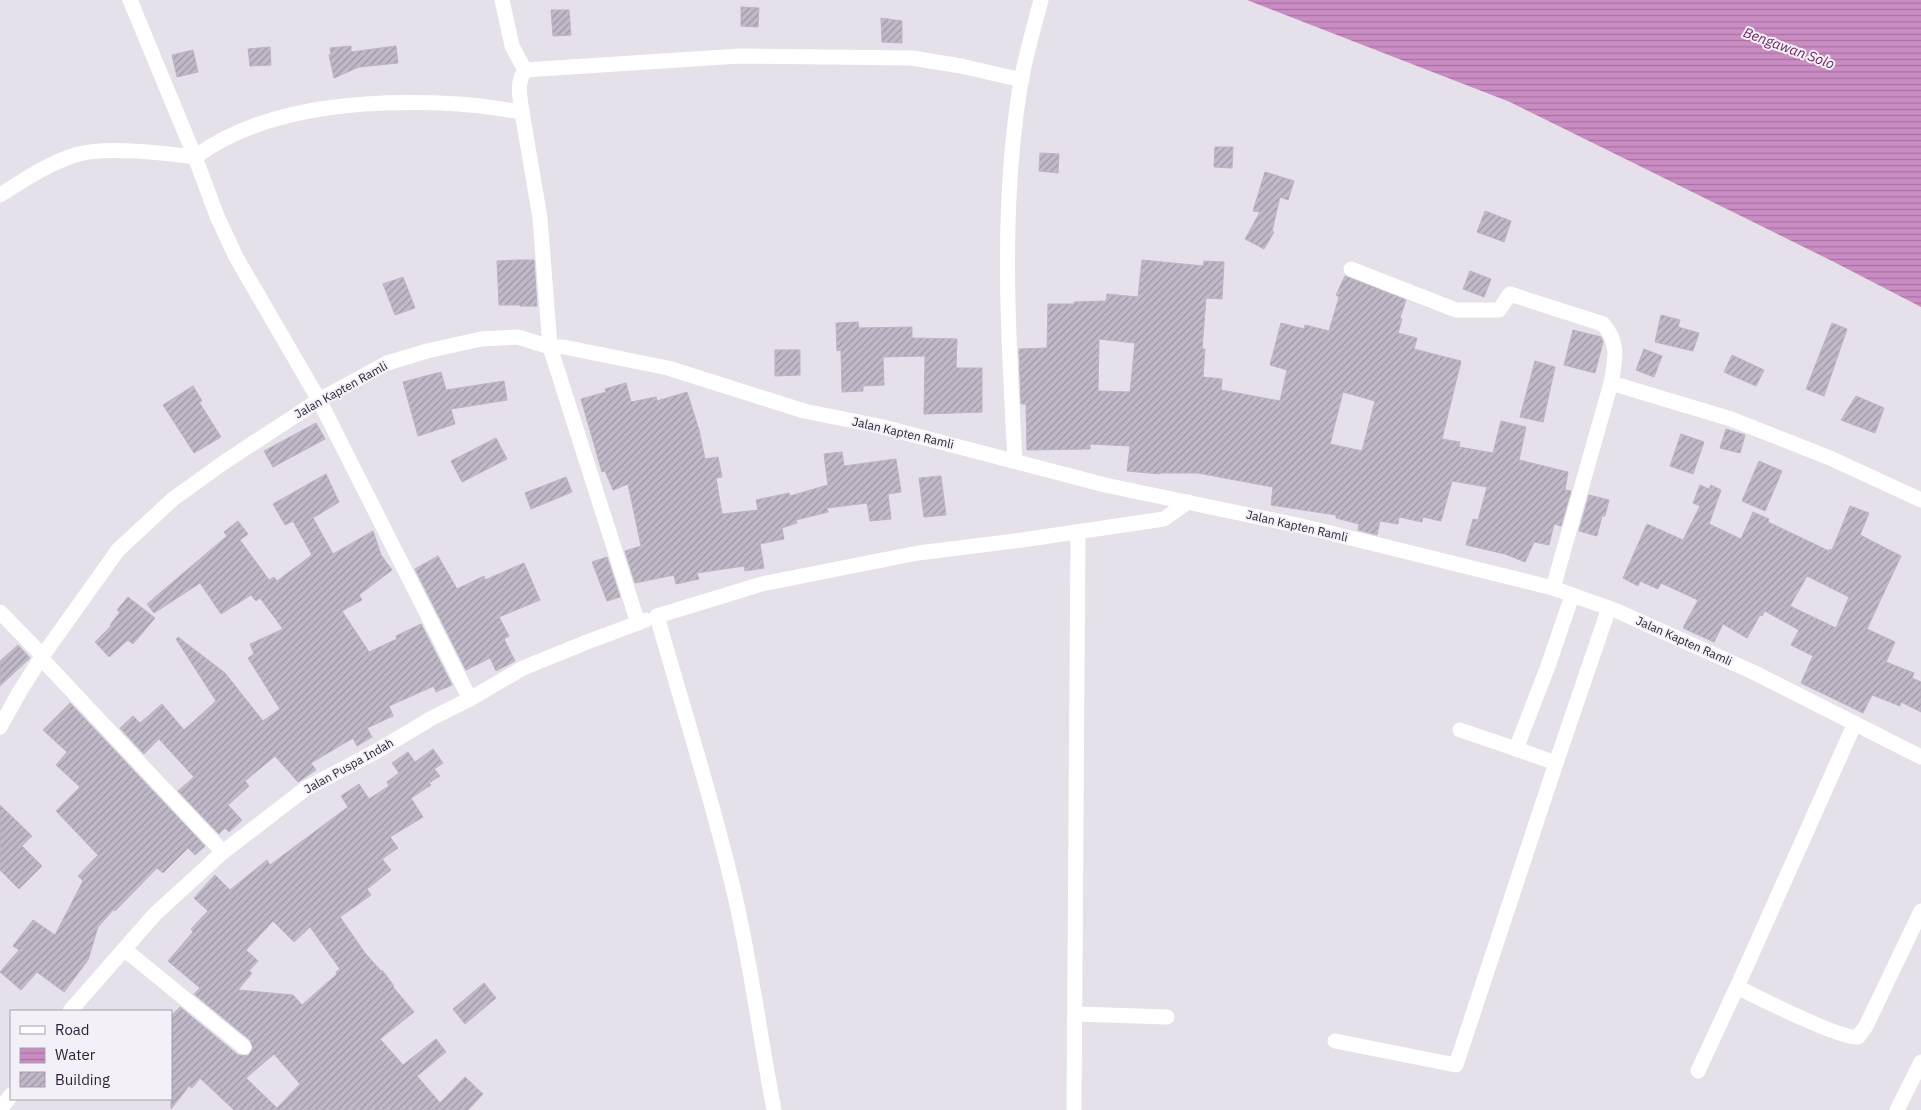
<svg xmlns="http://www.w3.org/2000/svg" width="1921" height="1110" font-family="'IBM Plex Sans',sans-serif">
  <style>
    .water { fill: url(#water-rules) }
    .building { fill: url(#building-hatch); stroke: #bcb3c3; fill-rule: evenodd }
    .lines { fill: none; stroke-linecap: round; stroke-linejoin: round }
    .street { stroke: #fff; stroke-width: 15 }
    .labels { text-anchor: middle; stroke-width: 4; stroke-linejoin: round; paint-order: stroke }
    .street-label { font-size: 12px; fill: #322239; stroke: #f3f1f7 }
    .water-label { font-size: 14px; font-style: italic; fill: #702265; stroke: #f3f1f7 }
  </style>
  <defs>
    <pattern id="water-rules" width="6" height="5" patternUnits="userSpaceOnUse" patternTransform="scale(1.25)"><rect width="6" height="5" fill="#cb8cc3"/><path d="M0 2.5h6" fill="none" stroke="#a5729f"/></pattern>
    <pattern id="building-hatch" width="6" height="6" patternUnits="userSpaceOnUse" patternTransform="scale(1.25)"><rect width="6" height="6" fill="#c1b9c7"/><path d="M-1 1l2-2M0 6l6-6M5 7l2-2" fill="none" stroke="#9d96a3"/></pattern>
  </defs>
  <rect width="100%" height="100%" fill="#e5e0ea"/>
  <path class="water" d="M1247,0H1921V307L1834,262L1510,102Z"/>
  <g class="building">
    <path d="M741,7L759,8L758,27L741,26Z"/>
    <path d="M551,10H569L571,35L553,36Z"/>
    <path d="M881,18L902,21V43L882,42Z"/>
    <path d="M351,46V52L396,46L398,63L359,67L334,78L329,55L331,54L330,48Z"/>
    <path d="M270,47L271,65L250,66L248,49Z"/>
    <path d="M193,50L198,72L177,77L172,55Z"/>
    <path d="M1215,147H1233L1232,168L1214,167Z"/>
    <path d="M1040,153L1059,154L1058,173L1039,171Z"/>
    <path d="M1265,172L1294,181L1288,200L1280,197L1272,231L1274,232L1264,249L1245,239L1260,212L1253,211Z"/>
    <path d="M1485,211L1511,221L1504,242L1477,232Z"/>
    <path d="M516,260H534L537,306H520V305H499L497,261Z"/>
    <path d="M1142,260L1203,266L1204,261L1224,262L1222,299L1206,298L1202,349H1205L1203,377L1222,379L1221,390L1280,401L1287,370L1270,365L1281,323L1304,329L1305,325L1329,331L1339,297L1336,295L1345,276L1406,300L1400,318L1402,319L1398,333L1417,338L1414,349L1461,361L1442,439L1460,442L1459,447L1493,453L1501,421L1526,427L1519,460L1568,472L1565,490L1571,491L1561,526L1554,524L1549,545L1534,542L1525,562L1505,554L1466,545L1473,519L1478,520L1487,487L1452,481L1441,521L1423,517L1422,522L1399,517L1398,524L1380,521L1377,535L1358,530L1359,524L1336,518V515L1271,505L1273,487L1198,473H1160V474L1127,471L1130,446L1090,444V449L1027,450L1026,404H1021L1019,349L1047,348L1048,304H1074V302L1106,301L1107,294L1138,297ZM1099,339L1135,343L1130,392L1098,391ZM1343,392L1375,401L1362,451L1330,444Z"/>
    <path d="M1470,271L1491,279L1484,297L1463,289Z"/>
    <path d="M403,277L415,308L395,315L383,284Z"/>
    <path d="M1661,315L1680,320L1678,327L1699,333L1693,351L1655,342Z"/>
    <path d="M858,322L859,328L912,327V338L957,339L956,368H982V412L924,414L925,356L883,357L884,385L863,386V391L842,392L841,350L837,351L836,323Z"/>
    <path d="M1832,323L1847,329L1824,396L1806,389Z"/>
    <path d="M1573,330L1601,337L1603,342L1595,373L1564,365Z"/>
    <path d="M1644,349L1662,356L1654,377L1636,370Z"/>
    <path d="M775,350H800V375L775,376Z"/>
    <path d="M1732,355L1764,370L1756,386L1724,372Z"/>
    <path d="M1535,361L1555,367L1543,422L1520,417Z"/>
    <path d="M441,372L446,390L504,381L507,400L451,409L455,424L418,436L403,382Z"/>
    <path d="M626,383L631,402L656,397L657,401L687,392L699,430L705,459L718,457L722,477L716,478L722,514L758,510L756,500L789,493L790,496L828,485L824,454L842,452L844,466L896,459L901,492L888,494L891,519L870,521L867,503L827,508L828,512L796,520L797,523L782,528L784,539L760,544L764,568L745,571L744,566L697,573L699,579L676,584L674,575L635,583L625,551L641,546L628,484L613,490L605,471L602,472L581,399L606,392L605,389Z"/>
    <path d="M193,386L202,401L199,402L221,437L194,453L163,405Z"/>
    <path d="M1856,396L1884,408L1875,433L1841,420Z"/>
    <path d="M316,423L325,439L273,467L264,451Z"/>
    <path d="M1726,429L1745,435L1740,453L1720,448Z"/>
    <path d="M1681,434L1704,442L1693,474L1670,466Z"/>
    <path d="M496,438L507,459L462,482L451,461Z"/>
    <path d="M1759,461L1782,471L1765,511L1742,501Z"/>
    <path d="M326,474L339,502L313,518L333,554L373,531L381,555L392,570L359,595L362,600L342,611L369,652L397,639L396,636L421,624L452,685L436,692L434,686L389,706L393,716L367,728L372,737L357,746L353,738L311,763L316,770L298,782L275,756L245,781L249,786L228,805L242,820L229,832L225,828L219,834L178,791L194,777L159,739L144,754L120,728L133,716L140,723L162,704L184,730L216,701L176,639L178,637L225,673L263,721L280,709L248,658L254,654L250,644L283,629L260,598L256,601L251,595L221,614L200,583L154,613L147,604L227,536L224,532L238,521L248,534L240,540L269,580L274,577L277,581L312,555L293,521L285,525L273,504Z"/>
    <path d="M941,476L946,515L924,517L919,478Z"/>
    <path d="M566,477L572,492L531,509L525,493Z"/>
    <path d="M1700,485L1709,489L1711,485L1721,490L1709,524L1741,539L1753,512L1769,519L1768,522L1829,551L1830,549L1832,550L1850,506L1869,513L1860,535L1901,556L1867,629L1895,642L1886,662L1914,673L1912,678L1921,682V712L1901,702L1900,706L1872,695L1863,713L1801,683L1813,656L1791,645L1799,630L1765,611L1762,616L1760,615L1747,638L1723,624L1714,642L1683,628L1698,600L1661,583L1658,589L1640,581L1638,586L1623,578L1647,524L1683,540L1700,506L1693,503ZM1807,576L1849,597L1836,628L1790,606Z"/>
    <path d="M1589,495L1609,500L1605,516H1602L1597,536L1579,531Z"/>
    <path d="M438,556L457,589L484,576L485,580L524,563L540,600L499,617L509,636L504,639L515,661L496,671L490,658L466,670L415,569Z"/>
    <path d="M607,557L620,597L607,601L592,562Z"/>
    <path d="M128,597L155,618L133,644L128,640L109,657L95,642L111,626L110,625L120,612L117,610Z"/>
    <path d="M18,645L30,658L0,686V661Z"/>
    <path d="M70,703L205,846L195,855L188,848L163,873L157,868L115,911L114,909L98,927L88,960L64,992L37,972L21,990L0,972L19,950L13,946L33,920L55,935L83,881L78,876L98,855L56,811L80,787L56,765L67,752L43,730Z"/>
    <path d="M433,749L443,763L434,769L440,776L429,783L431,785L411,798L423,817L390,837L398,848L382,859L391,870L367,889L371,895L340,917L365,953L381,971L382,970L394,986L393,987L414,1012L380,1039L403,1065L436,1039L446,1052L417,1076L440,1103L465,1077L483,1094L468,1110H234L200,1078L192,1088L189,1086L171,1109V1016L180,1007L238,1055L248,1056L253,1048L250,1040L194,994L200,988L168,961L193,932L191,929L208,911L194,898L215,875L230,890L267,860L270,865L348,807L341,796L359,784L369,799L389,786L387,782L399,773L392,763L408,752L415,762ZM273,921L294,942L310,927L340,969L336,972L337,974L302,1005L293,995L238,990L252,973L249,971L258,961L246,950ZM274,1054L300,1084L277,1108L246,1078Z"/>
    <path d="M0,805L32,836L22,846L42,866L19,889L0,870Z"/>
    <path d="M484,983L496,998L465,1024L453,1009Z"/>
  </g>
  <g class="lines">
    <g class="street">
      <path d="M130,0L195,157C265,105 373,99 458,104C479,105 501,109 522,112L540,218L550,347L638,623"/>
      <path d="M502,0L512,46L525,70"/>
      <path d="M522,112C520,97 516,83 525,70L555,68L740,56L912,58L961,66L1022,80"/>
      <path d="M0,195C24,180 47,164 75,155C105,146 163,153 195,157L217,216L236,257L319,400L470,699"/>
      <path d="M1351,269L1456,310H1499L1510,294L1603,324C1620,343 1615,361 1611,383L1553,588"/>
      <path d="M1611,383L1731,419L1830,458L1921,500"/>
      <path d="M1015,460C1008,334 1000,206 1021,81C1026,54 1034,27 1041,0"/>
      <path d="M1572,596L1548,666L1516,749L1556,763L1609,608"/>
      <path d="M0,612L43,656"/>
      <path d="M41,658L223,852"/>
      <path d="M0,727L20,691L41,658L118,550L173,499L223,463L319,400L387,363L427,351L481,339L518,337L550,347H564L668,368L804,411L879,426L1105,485L1306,527L1553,588L1617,611L1753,672L1921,757"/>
      <path d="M1460,730L1516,749"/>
      <path d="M124,949L244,1047"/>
      <path d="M1737,987L1855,723"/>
      <path d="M70,1011L155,914L223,852L305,789L375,752L432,718L470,699L523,668L587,642L646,620"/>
      <path d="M1076,1014L1167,1017"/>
      <path d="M1335,1041L1456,1065L1556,763"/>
      <path d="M1698,1071L1737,987C1757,997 1842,1040 1858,1037L1866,1026L1921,911"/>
      <path d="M0,1110L11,1095"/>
      <path d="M774,1110C761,1042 752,973 737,905C715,808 684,712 657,616L762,584L918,553L1022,540L1164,519L1188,502"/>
      <path d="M1074,1110L1078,532"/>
      <path d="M1897,1110L1921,1062"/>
    </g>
  </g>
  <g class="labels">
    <g class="street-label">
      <text transform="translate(341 390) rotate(-29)" y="4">Jalan Kapten Ramli</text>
      <text transform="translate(903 433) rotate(13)" y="4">Jalan Kapten Ramli</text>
      <text transform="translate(1297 526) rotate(13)" y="4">Jalan Kapten Ramli</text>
      <text transform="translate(1684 641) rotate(24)" y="4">Jalan Kapten Ramli</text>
      <text transform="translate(349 766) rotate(-29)" y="4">Jalan Puspa Indah</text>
    </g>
    <g class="water-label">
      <text transform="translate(1789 48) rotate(20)" y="5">Bengawan Solo</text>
    </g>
  </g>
  <rect x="10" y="1010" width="162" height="90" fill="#f3f1f7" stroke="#a69eab"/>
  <rect x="20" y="1026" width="25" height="8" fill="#ffffff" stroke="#a69eab"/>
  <text x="55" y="1035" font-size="15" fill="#322239">Road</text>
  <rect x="20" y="1048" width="25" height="15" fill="url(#water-rules)" stroke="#a69eab"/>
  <text x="55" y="1060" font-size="15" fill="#322239">Water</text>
  <rect x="20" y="1072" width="25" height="15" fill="url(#building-hatch)" stroke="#a69eab"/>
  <text x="55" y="1085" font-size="15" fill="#322239">Building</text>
</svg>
